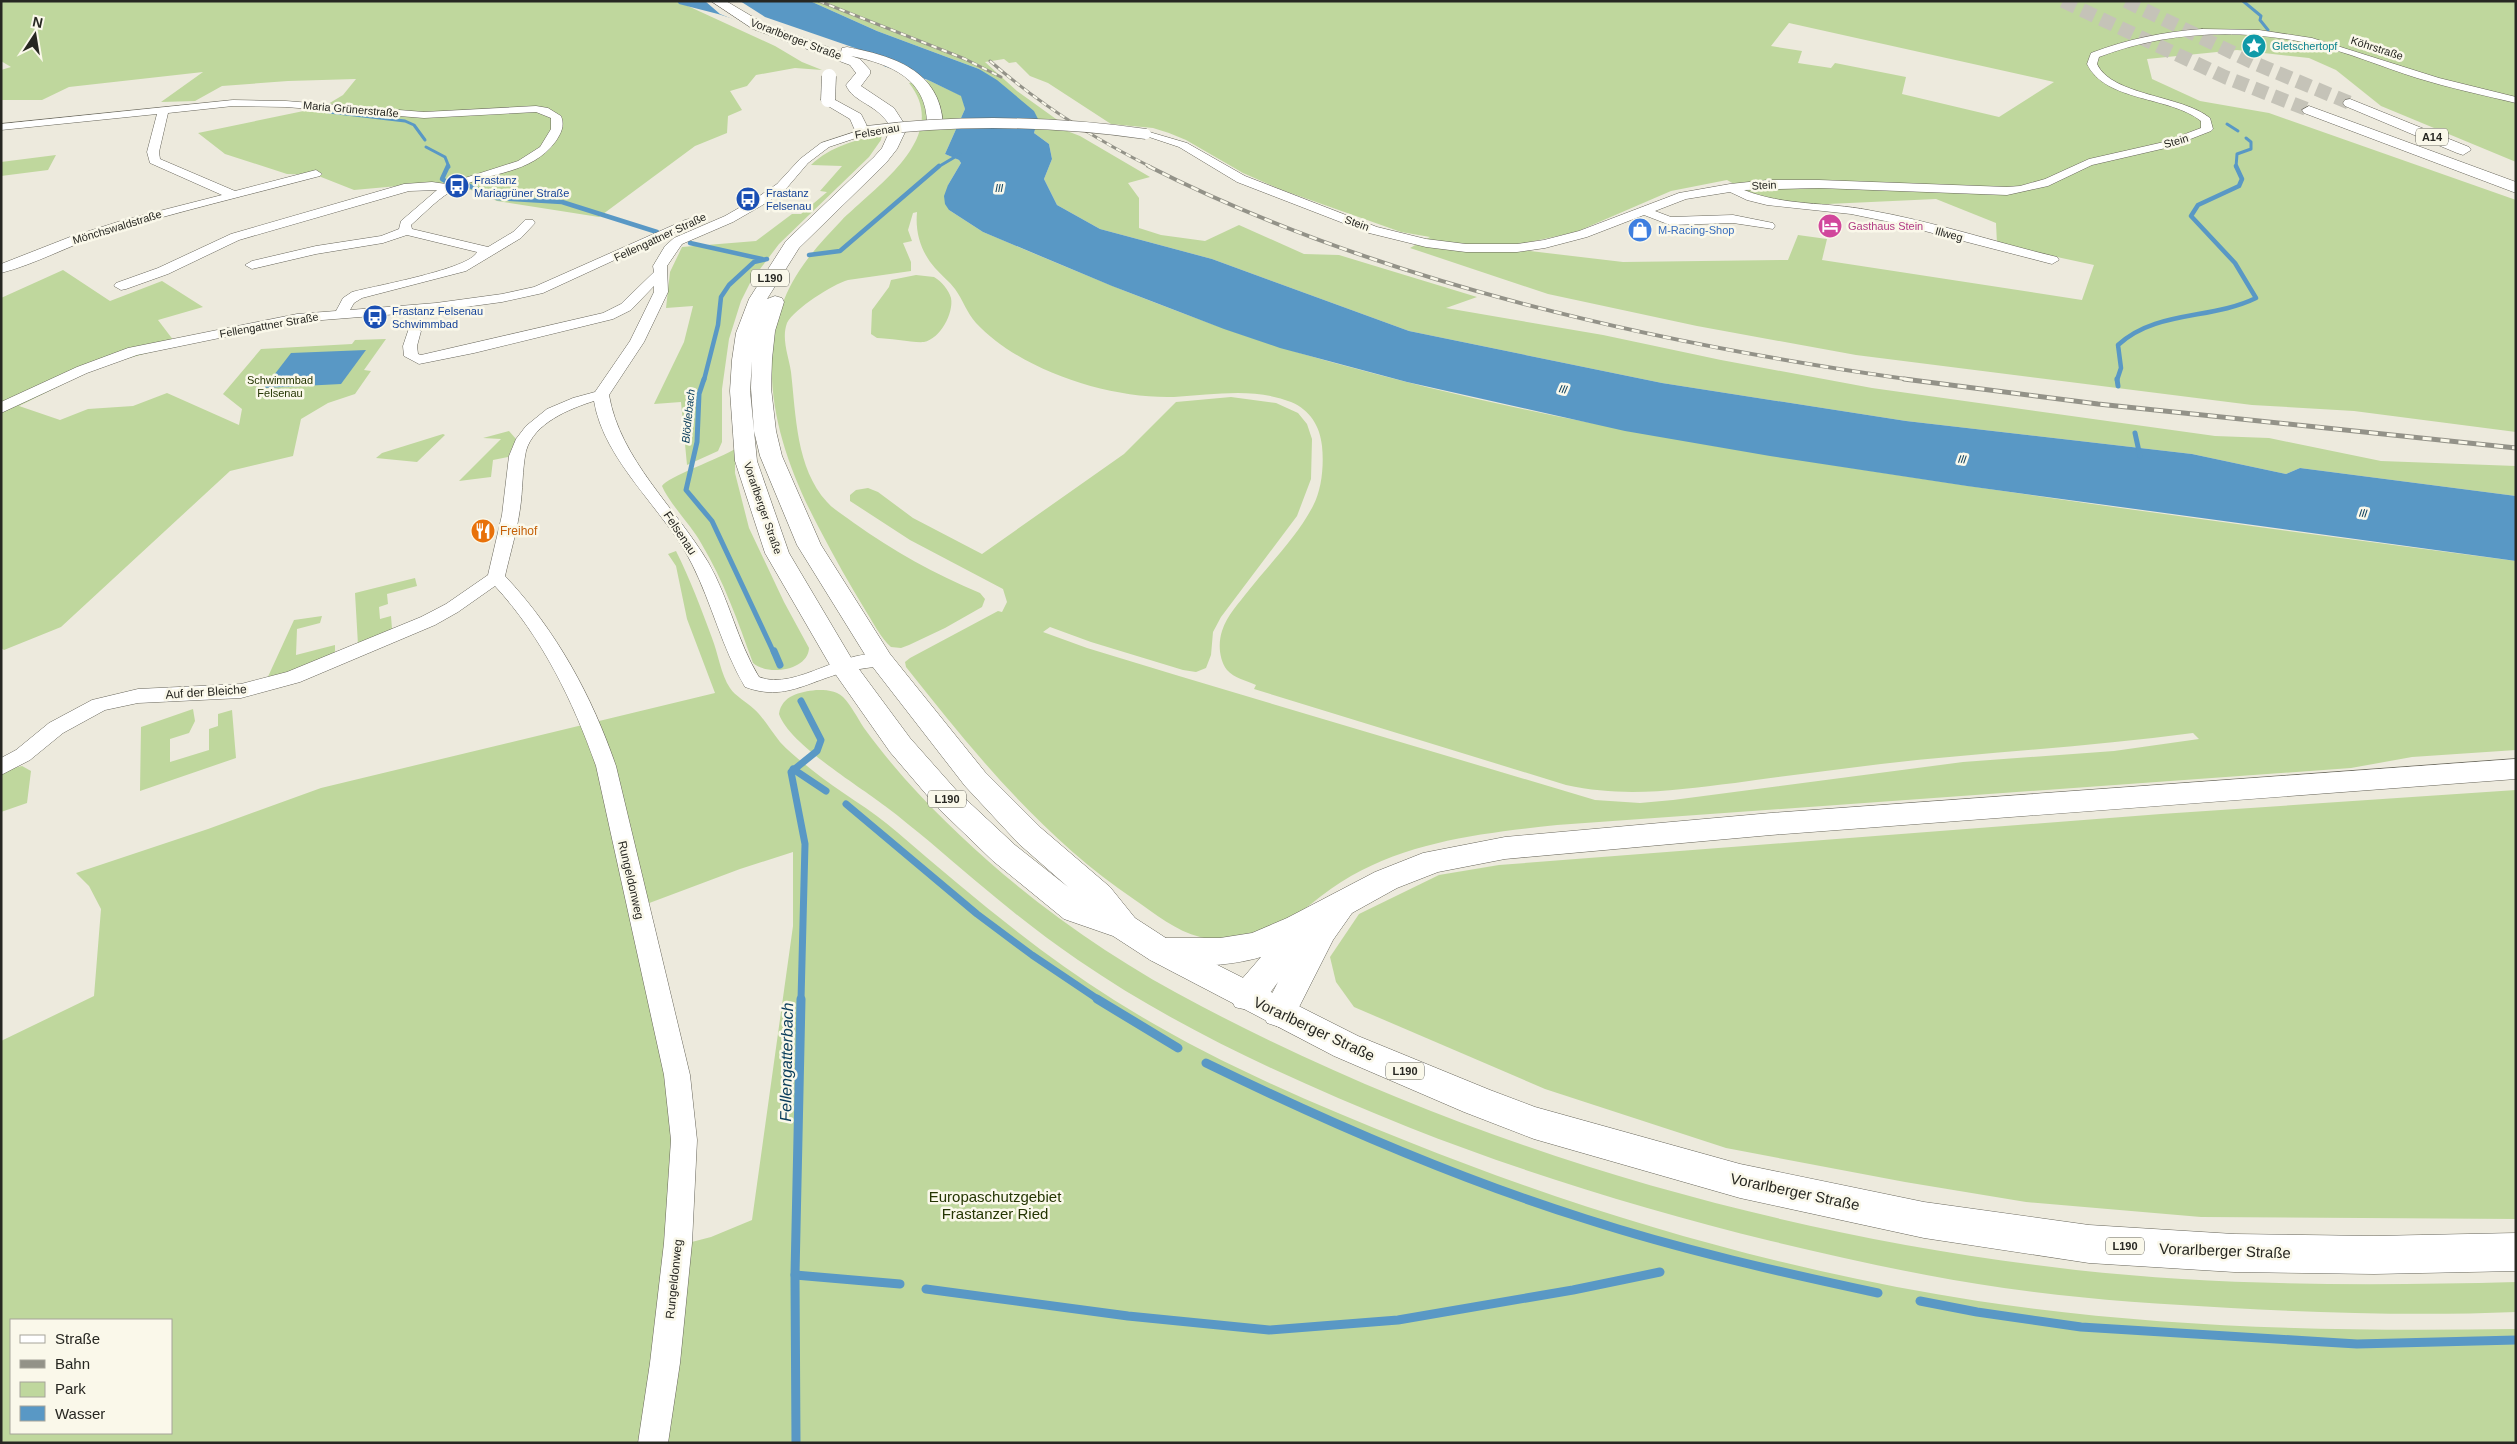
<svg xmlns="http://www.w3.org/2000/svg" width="2517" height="1444" font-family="Helvetica,sans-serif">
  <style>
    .green { fill: #bfd79d; fill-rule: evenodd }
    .water { fill: #5998c5 }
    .pier { fill: #edeadd }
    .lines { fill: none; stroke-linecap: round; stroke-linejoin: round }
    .stream-far4 { stroke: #5998c5; stroke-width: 3 }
    .stream-far3 { stroke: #5998c5; stroke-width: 4.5 }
    .stream-far2 { stroke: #5998c5; stroke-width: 5 }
    .stream-far1 { stroke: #5998c5; stroke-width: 7 }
    .stream { stroke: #5998c5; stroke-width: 9 }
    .motorway-tunnel { stroke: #c5c3b8; stroke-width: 14; stroke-dasharray: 14 7; stroke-linecap: butt }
    .minor-casing { stroke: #68665b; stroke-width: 1 }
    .primary-casing { stroke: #68665b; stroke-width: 1 }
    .motorway-casing { stroke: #68665b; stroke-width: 1 }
    .minor { fill: #fff; fill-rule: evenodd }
    .primary { fill: #fff; fill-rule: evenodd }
    .motorway { fill: #fff; fill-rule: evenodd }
    .rail-far2-casing { stroke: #939288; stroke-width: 3 }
    .rail-far1-casing { stroke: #939288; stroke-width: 4 }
    .rail-casing { stroke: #939288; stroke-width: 5 }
    .rail-far2 { stroke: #faf8ea; stroke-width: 2; stroke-dasharray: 5.5; stroke-linecap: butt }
    .rail-far1 { stroke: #faf8ea; stroke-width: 2.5; stroke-dasharray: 8; stroke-linecap: butt }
    .rail { stroke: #faf8ea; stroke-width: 3; stroke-dasharray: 9; stroke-linecap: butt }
    .minor-bridge-casing { stroke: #68665b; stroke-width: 11; stroke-linecap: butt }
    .primary-bridge-casing { stroke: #68665b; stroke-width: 15; stroke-linecap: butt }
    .minor-bridge { stroke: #fff; stroke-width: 10 }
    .primary-bridge { stroke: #fff; stroke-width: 14 }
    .labels { text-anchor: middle; stroke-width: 5; stroke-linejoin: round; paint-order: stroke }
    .far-street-label { font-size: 11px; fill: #272722; stroke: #faf8ea }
    .far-culture-label { font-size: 11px; fill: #0d838f; stroke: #faf8ea; text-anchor: start }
    .shield { fill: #faf8ea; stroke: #66665e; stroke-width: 1 }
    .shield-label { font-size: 11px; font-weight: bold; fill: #272722 }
    .far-transit-label { font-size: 11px; fill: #164399; stroke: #faf8ea; text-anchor: start }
    .far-water-label { font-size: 11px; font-style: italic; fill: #073b5a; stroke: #faf8ea }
    .far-hotel-label { font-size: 11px; fill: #b23c85; stroke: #faf8ea; text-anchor: start }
    .far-shop-label { font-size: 11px; fill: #366cbe; stroke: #faf8ea; text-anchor: start }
    .far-park-label { font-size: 11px; fill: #253503; stroke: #faf8ea }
    .food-label { font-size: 12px; fill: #c56008; stroke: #faf8ea; text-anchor: start }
    .street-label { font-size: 12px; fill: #272722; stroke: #faf8ea }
    .near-street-label { font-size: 15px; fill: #272722; stroke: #faf8ea }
    .near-park-label { font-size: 15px; fill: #253503; stroke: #faf8ea }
    .near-water-label { font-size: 16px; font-style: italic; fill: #073b5a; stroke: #faf8ea }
  </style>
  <rect width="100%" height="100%" fill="#edeadd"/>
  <g class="green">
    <path d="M1,1H677L775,46L802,62L822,70L795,68L756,75L747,86L730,91L742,110L728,116L727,133L695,146L599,217L497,201L471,190L431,183L354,190L316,175L287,174L225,154L198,133L323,107L343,95L356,79L288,81L222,86L195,101L161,102L203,72L69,87L42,100H1V70L11,67L1,61Z"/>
    <path d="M810,1H2516V162L2381,106L2336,70L2309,58L2237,50L2147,59L2152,79L2200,101L2269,113L2516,200V432L2354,411L2252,405L1856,355L1697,326L1548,294L1410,248L1430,237L1401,232L1282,190L1243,173L1186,140L1169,133L1153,128L1111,124L1048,83L1030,76L1016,62L1009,63L1004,59L985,62L1017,91L1063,124L1067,131L1080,136L1150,177L1128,183L1139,198V228L1161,235L1205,241L1239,225L1304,254L1339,255L1477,297L1446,308L1603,335L1721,360L1872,388L2215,436L2269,438L2381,461L2516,466V496L2300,468L2286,474L2192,454L1906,421L1662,383L1409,331L1212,259L1100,229L1057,205L1044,179L1052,159L1049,144L1034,133L1038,119L979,69L877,31ZM1789,23L2054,82L1999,117L1902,94L1906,77L1835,63L1831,68L1798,63L1802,51L1771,46ZM1727,180L1755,196L1806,205L1936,199L1996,223L1997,244L2094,265L2082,300L1822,260L1827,239L1798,235L1788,260L1623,262L1530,251L1520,244L1576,232L1671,191Z"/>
    <path d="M928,80L962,96L965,109L945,154L959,160L961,163L948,185L949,210L983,232C1097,280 1211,329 1331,362C1517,414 1706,446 1897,475C2103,507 2309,534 2516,561V750L2412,757L2351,768L1557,825C1486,833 1415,840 1351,876C1322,892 1297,919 1266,933C1246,941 1220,943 1200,937C1176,931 1155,914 1135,900C1043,838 974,753 906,667L905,662L910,658L998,611L1002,612L1007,602L1003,589L910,540L850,501V495L856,490L868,488L878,492L913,518L982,554L1124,454L1176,402L1231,397L1276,403L1298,413L1307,424L1312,439L1311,479L1297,516L1221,617L1213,632L1211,655L1206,668L1196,672L1183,670L1091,642L1050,627L1043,632L1087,648L1179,676L1595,800L1640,803L1673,800L1963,762L2114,751L2199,739L2193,733C2089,747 1985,752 1881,764C1832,770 1784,776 1735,783C1675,790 1626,798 1566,785L1254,689L1256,685C1247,681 1234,678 1227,670C1219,660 1218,643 1222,631C1227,615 1239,603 1249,590C1270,563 1297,537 1313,506C1322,489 1324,465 1322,446C1320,426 1310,410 1291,402C1253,387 1213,395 1174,397C1109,399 1021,371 976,323C967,313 963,300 955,289C949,281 941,275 935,268C921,252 915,233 917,212L913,213L908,230L912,241L903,243L911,262V271L848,280C833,284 794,309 787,323C781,339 789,357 791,372C796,415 796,468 827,502C834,510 845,516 854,523C893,551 935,574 980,593L985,599L982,607L945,628L909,645L901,648L891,647C881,638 874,624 867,613C850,585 834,557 819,528C782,458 755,377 784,300C796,269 819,244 841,221C876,186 952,137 909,83Z"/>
    <path d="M882,134L881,140L869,157L779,244L751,281L741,301L729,339L722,389V442L718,451L687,465L681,402L654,404L684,342L693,306L666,308L670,272L682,247L756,241L792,214H801L827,192L820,191L842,166L811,165C831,146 856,140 882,134Z"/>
    <path d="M56,155L48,170L1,176V162Z"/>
    <path d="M63,270L110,301L162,281L203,307L158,320L177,345L100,366L19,406L60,420L88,409L133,406L167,393L239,425L242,409L223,394L261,349L352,344L355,340L386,339L364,370L371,371L355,394L328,403L301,419L293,456L230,471L61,627L4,650L1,648V298Z"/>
    <path d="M916,275L934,277C941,281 949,290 951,298C954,313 940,339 924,342C914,343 889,338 877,338L871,334L872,310L889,287L891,280Z"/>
    <path d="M509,431L516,439L508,457L493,460L491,477L459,481L501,439L483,438Z"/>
    <path d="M443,434L445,435L417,462L376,458L382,453Z"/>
    <path d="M735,449V473L749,528L784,602L809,648C808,671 767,676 753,663C738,622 724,581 701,543C691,525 669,503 662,486C667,477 721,458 735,449Z"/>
    <path d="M676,551C690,579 701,608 712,638C718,653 721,675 730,688C735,696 747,702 754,709C764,718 771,731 780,742C789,752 801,761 812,770C839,792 871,809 897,832C967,892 1036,951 1114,1000C1206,1058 1308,1102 1409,1142C1591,1215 1784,1271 1978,1301C2156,1328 2336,1332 2516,1329V1443H1V1041L94,996L101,909L89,886L76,873L208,829L321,788L715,693L687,619L676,566L668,554ZM793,852V926L752,1220L711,1237L684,1244L668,1084L628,911L740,869ZM11,1320H171V1433H11Z"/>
    <path d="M415,578L417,586L387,594L388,604L379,607L380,619L391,616L392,629L388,634L358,645L355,593Z"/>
    <path d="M322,616L320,623L297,629L296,655L335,645V653L266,681L294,620Z"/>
    <path d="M816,690C825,690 836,690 843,697C851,705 858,719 864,728C877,746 891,763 905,779C990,873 1089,948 1201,1006C1471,1148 1773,1235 2076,1270C2222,1286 2369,1286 2516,1282V1312C2421,1316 2326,1313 2231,1308C2155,1304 2079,1299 2004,1288C1925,1277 1848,1259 1771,1241C1647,1210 1527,1174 1408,1127C1294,1081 1180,1030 1078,960C1025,924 978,883 930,842C915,830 900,817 885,806C858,785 789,744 779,714C782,695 800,692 816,690Z"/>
    <path d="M193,709L195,721L189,733L170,739V762L209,750V729L218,726V714L232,710L236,758L140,791L141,727Z"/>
    <path d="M22,766L31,771L27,803L1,812V775L14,768Z"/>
    <path d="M2516,790V1219L2201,1217L2026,1202L1905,1182L1726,1148L1545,1089L1354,1007L1336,982L1330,957L1359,914L1439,875L1499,865L2161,814Z"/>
  </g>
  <g class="water">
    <path d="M677,1H810L877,31L979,69L997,80L1034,111L1038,119L1034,133L1049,144L1052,159L1044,179L1057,205L1100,229L1212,259L1409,331L1662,383L1906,421L2192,454L2286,474L2300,468L2516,496V561L1967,486L1770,456L1625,431L1407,382L1280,348L1224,329L1112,286L983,232L949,210L945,204L944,196L948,185L961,163L959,160L945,154L965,109L961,96L928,80L718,14L679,4Z"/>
    <path d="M366,350L341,384L264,388L291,353Z"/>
  </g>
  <path class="pier" d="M705,1H740L765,17L884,58L918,74L930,84L885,66L879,68L757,29L720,14Z"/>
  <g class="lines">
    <g class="stream-far4">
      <path d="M2243,1L2261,16L2260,20L2268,30"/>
      <path d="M329,112L405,121L414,125L425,140"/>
      <path d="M2227,124L2238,131"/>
      <path d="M426,147L445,157L449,167"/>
      <path d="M938,167L960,154"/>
      <path d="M2236,167L2237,154L2251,149V142L2246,138"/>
    </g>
    <g class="stream-far3">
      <path d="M447,182L442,179L448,166"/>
      <path d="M465,184L497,198L562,202L657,232"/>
      <path d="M690,243L762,259"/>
      <path d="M809,255L840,251L939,166"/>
      <path d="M704,380L718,325L721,297L729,285L754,262L767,259"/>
      <path d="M2117,380L2121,368L2118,345C2156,310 2211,320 2256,298L2235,263L2191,216L2198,205L2239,186L2242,179L2236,166"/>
    </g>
    <g class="stream-far2">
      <path d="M704,379L699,394L697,442L686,490L712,521L774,653"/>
      <path d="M2117,379L2118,386"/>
      <path d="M2135,433L2140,456"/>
    </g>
    <g class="stream-far1">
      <path d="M774,651L780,665"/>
      <path d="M801,701L821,740L817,751L791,772L805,844L801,1000"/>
      <path d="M793,769L826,791"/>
      <path d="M846,804L977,914L1032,955L1099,1000"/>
    </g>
    <g class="stream">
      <path d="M1097,999L1178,1048"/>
      <path d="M1206,1063C1329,1123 1455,1178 1586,1219C1682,1250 1780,1272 1878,1293"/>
      <path d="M795,1275L900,1284"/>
      <path d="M926,1289L1128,1316L1269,1330L1398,1320L1573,1290L1660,1272"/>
      <path d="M1920,1301L1977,1312L2081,1327L2357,1344L2516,1340"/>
      <path d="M796,1443L795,1275L801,999"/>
    </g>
    <g class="motorway-tunnel">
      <path d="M2063,1L2225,77L2309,110"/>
      <path d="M2126,1L2254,63L2350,103"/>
    </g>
    <defs>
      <g id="minor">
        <path d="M2202,29L2259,30L2312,38L2439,78L2516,97V103C2483,95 2449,88 2417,78C2382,67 2348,52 2312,44C2242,28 2166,31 2099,57L2097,64C2112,96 2182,95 2210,118L2213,129L2211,131L2170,147L2092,165L2048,186L2007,195L1819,188L1744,190C1784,206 1827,202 1868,210C1932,221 1994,242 2057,257L2059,260L2052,264L1890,222L1851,214L1767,205L1747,200L1730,192L1686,199L1655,211L1671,217L1733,215L1773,223L1775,226L1773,229L1733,223L1670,225L1644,215L1587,237L1545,248L1517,252H1466L1426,247L1369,233L1237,182L1179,147L1140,134L1146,131L1187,143L1245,176L1377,227L1426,239L1466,244H1517L1544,240L1579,231L1679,193L1730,184L1768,180H1819L2007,187L2020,186L2045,179L2089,159L2164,142L2201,128V121C2170,96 2105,102 2087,64L2091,53C2128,39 2163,32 2202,29Z"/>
        <path d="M233,100L286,101L424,112L536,106L548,108L561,116C565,126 561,133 556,141C531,175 491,171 457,188C439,197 426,212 411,225L412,229L488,247L513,232L525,220H533L535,223L521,238L466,271L362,298L354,303L350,310L436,303L502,294L534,287L685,220L689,219L695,223L543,293L502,302L436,311L297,322L137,355L87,373L1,413V402L77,367L128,348L297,314L336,311L343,298L352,292C374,286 470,269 477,252L407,235L383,243L316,254L252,269L245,265L252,261L316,246L381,236L399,229L401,221L437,190L409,191L239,240L168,274L126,289L121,290L114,286L116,283L158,268L231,234L404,184L432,182L446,184L518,161L540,147L551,129V118L536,112L424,118L286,107L233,106L168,113L159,152L160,159L235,191L316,170L322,174L320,176C248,195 176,212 104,234C70,245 36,264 1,273V264L70,237L124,220L222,195L150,163L147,152L157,114L1,130V124Z"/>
        <path d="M867,128L873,131L871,133L829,147L808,163L785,190L766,203L733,222L682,244L667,266L668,292L644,342L609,395C620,459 675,507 708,562C729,598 737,641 759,677C797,692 846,644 888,656L891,660L888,664C874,668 859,668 846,672C808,681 785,702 745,687C722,648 712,604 692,564C665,510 604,462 594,401C569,409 534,423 526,451C522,470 523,490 520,509C517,531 510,554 505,576C556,630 592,696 616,766L690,1075L697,1140L692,1243L680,1363L668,1443H638L650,1363L664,1243L671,1140L664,1075L596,766C573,701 542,637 495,586L458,612L435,625L300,682L241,698L138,703L105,710L63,733L30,760L1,775V758L16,750L49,723L92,700L138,689L241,684L287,672L421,617L446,604L488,575L502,515L509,456L516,439L526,426L547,409L573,398L595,392L630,341L654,292V286L631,310L613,319L474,353L419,364L404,356L403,346L409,328L414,327L421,331L417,346L418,354L421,355L603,313L621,304L654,272L653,266L665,246L674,238L725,216L758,197L777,184L800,159L821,143Z"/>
      </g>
      <g id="primary">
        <path d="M711,1H726L763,23L841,52L842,48L847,47C893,56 940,70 943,124L935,129L927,124C927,79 891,64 851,56L860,59L870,70V74L861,86L894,108L907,128L897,149L886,163L799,248L767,299L775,296L782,298L784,302L775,331L772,359L771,388L776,431L782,456L821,545L890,654L985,772L1041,828L1110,887L1135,918L1172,942L1358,1036L1490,1090L1535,1107L1740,1164L1924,1202L2089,1225L2234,1234L2374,1236L2516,1233V1271L2374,1274L2234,1272L2089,1263L1924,1238L1740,1198L1534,1139L1464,1112L1334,1056L1150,960L1113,936L1064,919L993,861L937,807L890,752L834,672L765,553L735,461L730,391L732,360L736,333L749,299L786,241L874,157L882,148L891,128C879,104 853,103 846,85L856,73L850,65L753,29ZM752,361L751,388L754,431L760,456L797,545L872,666L965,786L1019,844L1068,887L1015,845L957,791L910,738L853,661L789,553L757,461L750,391Z"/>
        <path d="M828,96L861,114L870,132L867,135H857L850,119L823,103L821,100Z"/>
      </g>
      <g id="motorway">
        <path d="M2350,99L2469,147L2471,150L2463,155L2457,153L2345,106L2343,103L2345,100Z"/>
        <path d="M2309,106L2516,182V193L2304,113L2302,110Z"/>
        <path d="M2516,759V779L1771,835L1505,859L1438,872L1397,888L1352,913L1333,940L1291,1023L1279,1027L1267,1023L1262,1013L1278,982C1265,999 1259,1015 1235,1007L1230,997L1235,987L1261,957C1232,966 1177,970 1150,960L1145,951L1150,942L1161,938H1220L1252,933L1287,918L1375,872L1423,853L1505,837L1771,813Z"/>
      </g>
    </defs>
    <use href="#minor" class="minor-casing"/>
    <use href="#primary" class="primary-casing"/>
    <use href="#motorway" class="motorway-casing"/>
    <use href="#minor" class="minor"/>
    <use href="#primary" class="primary"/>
    <use href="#motorway" class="motorway"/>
    <defs>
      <g id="rail-far2">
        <path d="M819,1L965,59L1001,77"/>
        <path d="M990,61C1039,104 1093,138 1151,167"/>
      </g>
      <path id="rail-far1" d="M1148,166C1379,283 1658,344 1913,380"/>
      <path id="rail" d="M1904,379L2098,404L2516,448"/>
    </defs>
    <use href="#rail-far2" class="rail-far2-casing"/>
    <use href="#rail-far1" class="rail-far1-casing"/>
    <use href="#rail" class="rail-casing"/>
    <use href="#rail-far2" class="rail-far2"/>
    <use href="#rail-far1" class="rail-far1"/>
    <use href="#rail" class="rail"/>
    <defs>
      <path id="minor-bridge" d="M867,131C961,119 1053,121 1146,134"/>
      <path id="primary-bridge" d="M828,100L829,76"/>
    </defs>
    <use href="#minor-bridge" class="minor-bridge-casing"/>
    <use href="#primary-bridge" class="primary-bridge-casing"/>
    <use href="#minor-bridge" class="minor-bridge"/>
    <use href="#primary-bridge" class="primary-bridge"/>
  </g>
  <defs>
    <symbol id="sight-disc" viewBox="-11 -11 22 22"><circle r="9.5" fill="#0f9aa8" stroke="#faf8ea"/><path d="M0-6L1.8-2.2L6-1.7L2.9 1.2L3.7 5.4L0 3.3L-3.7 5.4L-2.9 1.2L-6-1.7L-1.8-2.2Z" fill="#fff"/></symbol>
    <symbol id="bus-disc" viewBox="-11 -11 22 22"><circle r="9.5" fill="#1a4fb4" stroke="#faf8ea"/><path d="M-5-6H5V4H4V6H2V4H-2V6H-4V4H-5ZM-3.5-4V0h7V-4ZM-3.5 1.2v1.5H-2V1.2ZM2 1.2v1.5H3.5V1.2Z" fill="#fff"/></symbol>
    <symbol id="hotel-disc" viewBox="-11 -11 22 22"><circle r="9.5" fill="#d1479c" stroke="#faf8ea"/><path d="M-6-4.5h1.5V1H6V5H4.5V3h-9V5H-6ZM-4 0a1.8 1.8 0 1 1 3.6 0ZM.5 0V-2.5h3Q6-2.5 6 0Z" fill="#fff"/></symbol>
    <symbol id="shop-disc" viewBox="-11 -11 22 22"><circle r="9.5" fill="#3f7fe0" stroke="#faf8ea"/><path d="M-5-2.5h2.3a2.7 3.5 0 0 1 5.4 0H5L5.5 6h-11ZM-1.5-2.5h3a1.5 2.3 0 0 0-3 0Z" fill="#fff"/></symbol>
    <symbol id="restaurant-disc" viewBox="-11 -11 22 22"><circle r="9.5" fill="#e8710a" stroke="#faf8ea"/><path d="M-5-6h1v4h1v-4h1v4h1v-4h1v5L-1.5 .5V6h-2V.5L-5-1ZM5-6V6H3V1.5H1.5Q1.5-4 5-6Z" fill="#fff"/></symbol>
  </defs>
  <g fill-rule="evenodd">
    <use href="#sight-disc" x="2240" y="32" width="28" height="28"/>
    <use href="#bus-disc" x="443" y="172" width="28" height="28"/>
    <use href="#bus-disc" x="734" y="185" width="28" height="28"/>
    <use href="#hotel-disc" x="1816" y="212" width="28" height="28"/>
    <use href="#shop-disc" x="1626" y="216" width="28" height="28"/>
    <use href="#bus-disc" x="361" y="303" width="28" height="28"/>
    <use href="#restaurant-disc" x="469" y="517" width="28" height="28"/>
  </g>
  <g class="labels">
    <g class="far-street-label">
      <text transform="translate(796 39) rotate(21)" y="4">Vorarlberger Straße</text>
      <text transform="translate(2377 48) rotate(18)" y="4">Köhrstraße</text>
      <text transform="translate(351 109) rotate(5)" y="4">Maria Grünerstraße</text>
      <text transform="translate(877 131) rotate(-10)" y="4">Felsenau</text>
      <text transform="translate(2176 141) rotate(-16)" y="4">Stein</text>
      <text transform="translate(1764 185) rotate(-3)" y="4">Stein</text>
      <text transform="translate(1357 223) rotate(20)" y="4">Stein</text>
      <text transform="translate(117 227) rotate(-17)" y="4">Mönchswaldstraße</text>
      <text transform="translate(1949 234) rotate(15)" y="4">Illweg</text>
      <text transform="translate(660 237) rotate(-25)" y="4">Fellengattner Straße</text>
      <text transform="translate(269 325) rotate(-10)" y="4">Fellengattner Straße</text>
      <text transform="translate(763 508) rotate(71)" y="4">Vorarlberger Straße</text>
    </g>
    <g class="far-culture-label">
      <text x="2272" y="50">Gletschertopf</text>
    </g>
    <g class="shield">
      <rect x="2416" y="128.5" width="32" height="17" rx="4"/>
      <rect x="751" y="269.5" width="38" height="17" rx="4"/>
      <rect x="928" y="790.5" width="38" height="17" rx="4"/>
      <rect x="1386" y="1062.5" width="38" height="17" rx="4"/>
      <rect x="2106" y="1237.5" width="38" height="17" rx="4"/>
    </g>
    <g class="shield-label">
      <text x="2432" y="141">A14</text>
      <text x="770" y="282">L190</text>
      <text x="947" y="803">L190</text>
      <text x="1405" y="1075">L190</text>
      <text x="2125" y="1250">L190</text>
    </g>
    <g class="far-transit-label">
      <text x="474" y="184">Frastanz<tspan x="474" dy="13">Mariagrüner Straße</tspan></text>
      <text x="766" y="197">Frastanz<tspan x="766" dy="13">Felsenau</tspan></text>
      <text x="392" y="315">Frastanz Felsenau<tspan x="392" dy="13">Schwimmbad</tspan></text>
    </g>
    <g class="far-water-label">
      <text x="999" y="192">Ill</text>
      <text transform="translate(1563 389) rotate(12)" y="4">Ill</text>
      <text transform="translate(688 416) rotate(-84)" y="4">Blödlebach</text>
      <text transform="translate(1962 459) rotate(8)" y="4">Ill</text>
      <text transform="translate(2363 513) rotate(7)" y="4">Ill</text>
    </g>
    <g class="far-hotel-label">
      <text x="1848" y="230">Gasthaus Stein</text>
    </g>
    <g class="far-shop-label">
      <text x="1658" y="234">M-Racing-Shop</text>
    </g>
    <g class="far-park-label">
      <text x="280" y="384">Schwimmbad<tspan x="280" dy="13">Felsenau</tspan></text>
    </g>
    <g class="food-label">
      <text x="500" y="535">Freihof</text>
    </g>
    <g class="street-label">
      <text transform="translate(680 533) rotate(56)" y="4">Felsenau</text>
      <text transform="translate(206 692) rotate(-4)" y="4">Auf der Bleiche</text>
      <text transform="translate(631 880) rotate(77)" y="4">Rungeldonweg</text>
      <text transform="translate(674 1279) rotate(-84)" y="4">Rungeldonweg</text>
    </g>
    <g class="near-street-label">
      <text transform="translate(1314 1029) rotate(25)" y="5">Vorarlberger Straße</text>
      <text transform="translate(1795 1192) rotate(12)" y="5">Vorarlberger Straße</text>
      <text transform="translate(2225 1251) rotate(2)" y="5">Vorarlberger Straße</text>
    </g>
    <g class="near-park-label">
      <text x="995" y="1202">Europaschutzgebiet<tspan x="995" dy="17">Frastanzer Ried</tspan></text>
    </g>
    <g class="near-water-label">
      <text transform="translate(786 1062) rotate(-89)" y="6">Fellengatterbach</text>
    </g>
  </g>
  <rect width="2517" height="1444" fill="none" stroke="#272722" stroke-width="5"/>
  <rect x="10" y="1319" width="162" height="115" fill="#faf8ea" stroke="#a6a49a"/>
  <rect x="20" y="1335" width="25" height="8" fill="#ffffff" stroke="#a6a49a"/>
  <text x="55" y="1344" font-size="15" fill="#272722">Straße</text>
  <rect x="20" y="1360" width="25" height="8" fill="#939288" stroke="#a6a49a"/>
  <text x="55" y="1369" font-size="15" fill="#272722">Bahn</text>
  <rect x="20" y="1382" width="25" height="15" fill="#bfd79d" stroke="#a6a49a"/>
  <text x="55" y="1394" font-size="15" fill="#272722">Park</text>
  <rect x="20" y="1406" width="25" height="15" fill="#5998c5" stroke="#a6a49a"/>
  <text x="55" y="1419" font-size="15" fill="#272722">Wasser</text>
  <g transform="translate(35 35) rotate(12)" stroke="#faf8ea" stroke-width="4" paint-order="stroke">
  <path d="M0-4L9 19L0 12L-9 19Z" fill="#272722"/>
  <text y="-8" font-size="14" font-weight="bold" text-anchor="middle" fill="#272722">N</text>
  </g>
</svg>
